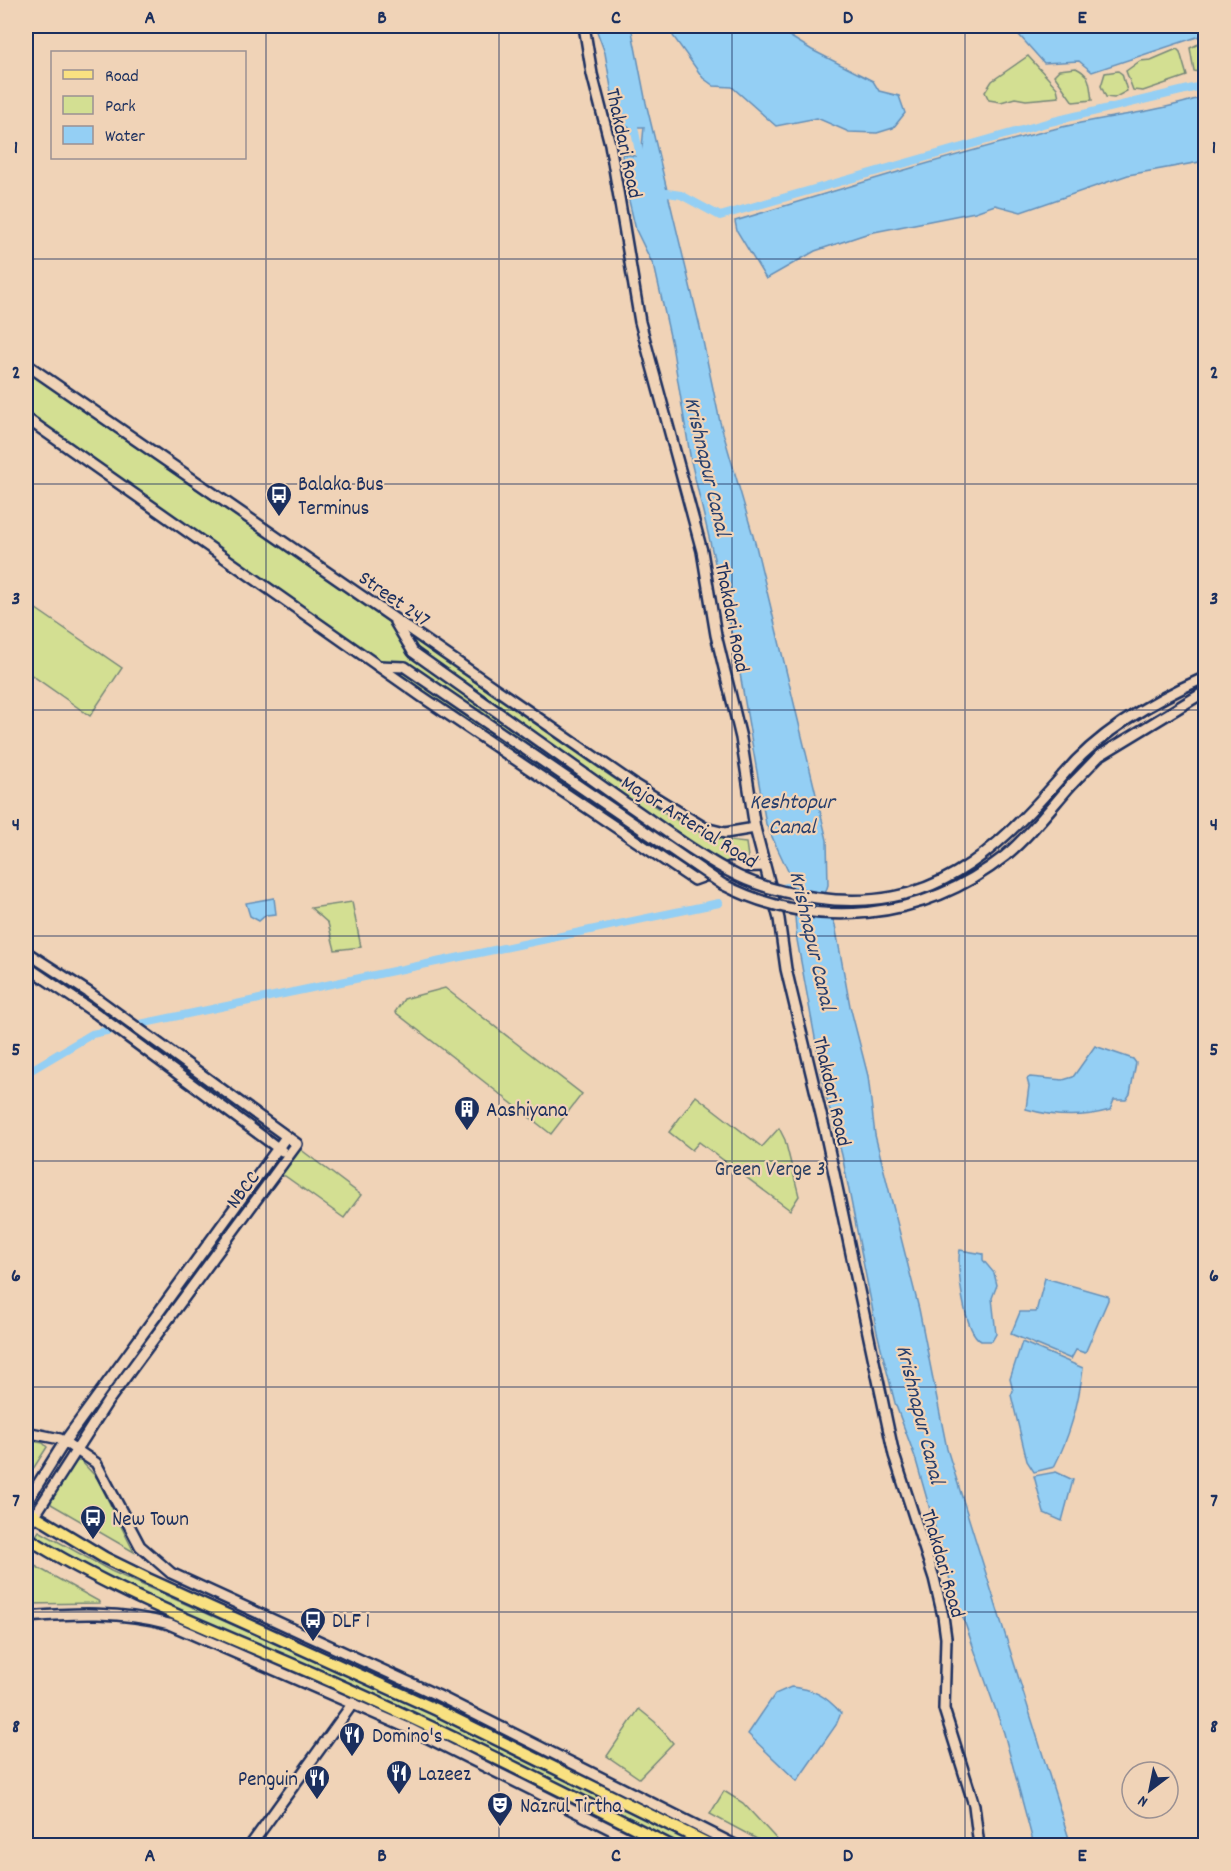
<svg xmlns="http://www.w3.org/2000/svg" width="1231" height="1871" font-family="Dekko,sans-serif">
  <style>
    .green { fill: #d3df92; stroke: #778778; stroke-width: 1.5 }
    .water { fill: #94cff4; stroke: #648fb8; stroke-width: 1.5 }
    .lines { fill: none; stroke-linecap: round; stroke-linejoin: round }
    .canal { stroke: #94cff4; stroke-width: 8 }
    .secondary-casing { stroke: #1b2f5e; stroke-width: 14 }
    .primary-casing { stroke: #1b2f5e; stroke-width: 15 }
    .secondary { stroke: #f0d3b7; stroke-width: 9 }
    .primary { stroke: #f9e181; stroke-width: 10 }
    .secondary-bridge-casing { stroke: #1b2f5e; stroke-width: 14; stroke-linecap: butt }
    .secondary-bridge { stroke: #f0d3b7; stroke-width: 9 }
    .grid { fill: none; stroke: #1b2f5e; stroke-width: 1.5; stroke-opacity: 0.55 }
    .labels { text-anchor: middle; stroke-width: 4.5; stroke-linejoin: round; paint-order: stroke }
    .street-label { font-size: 21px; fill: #1b2f5e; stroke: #f0d3b7 }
    .poi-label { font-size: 21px; fill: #1b2f5e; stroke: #f0d3b7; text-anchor: start }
    .park-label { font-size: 21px; fill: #2d4163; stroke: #f0d3b7 }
    .water-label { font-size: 22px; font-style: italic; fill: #273f6d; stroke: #f0d3b7 }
    .neatline { fill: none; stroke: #1b2f5e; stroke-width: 2 }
    .grid-label { font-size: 20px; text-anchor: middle; font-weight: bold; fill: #1b2f5e }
  </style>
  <rect width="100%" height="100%" fill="#f0d3b7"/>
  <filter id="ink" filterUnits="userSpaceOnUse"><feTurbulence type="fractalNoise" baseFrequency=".0167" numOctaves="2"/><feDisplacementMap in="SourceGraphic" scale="12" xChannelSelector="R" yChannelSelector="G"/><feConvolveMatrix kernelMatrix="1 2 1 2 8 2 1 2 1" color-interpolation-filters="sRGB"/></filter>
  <g filter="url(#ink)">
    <g class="green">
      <path d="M1205,41V74L1194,71L1190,48Z"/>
      <path d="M1177,49L1180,52L1187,76L1143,91L1133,90L1126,71L1140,61L1151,60Z"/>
      <path d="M1028,56L1057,88L1059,97L1026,100L1015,98L1001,102L989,100L985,92L992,81Z"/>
      <path d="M1076,68C1092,76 1089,84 1092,100L1073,102L1054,75L1059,70Z"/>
      <path d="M1118,71L1122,74L1127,91L1114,98L1106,97L1101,86L1105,73Z"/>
      <path d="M26,371L632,791C670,816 700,840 746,843L748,857C726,864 704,867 680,863L519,758L26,412Z"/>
      <path d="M26,602L122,668L90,716L26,671Z"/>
      <path d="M352,902L361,947L335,950L328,923L311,908Z"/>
      <path d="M445,988L582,1094L551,1134L395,1012L404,999Z"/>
      <path d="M696,1096L762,1147L779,1128L785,1140L799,1196L790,1210L699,1142L692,1150L669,1132Z"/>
      <path d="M296,1146L361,1195L344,1218L285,1176H279Z"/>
      <path d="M26,1440L43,1443L47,1447L26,1480Z"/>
      <path d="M76,1461H81L97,1478L134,1552L51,1504L52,1495Z"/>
      <path d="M39,1531L111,1571L460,1726L701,1845H681L614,1812L183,1614L69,1558L35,1537Z"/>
      <path d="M26,1561L100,1602V1603L26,1604Z"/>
      <path d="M639,1709L655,1722L673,1743L639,1778L607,1756Z"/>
      <path d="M724,1791L743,1803L782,1845H768L710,1814Z"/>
    </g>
    <g class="water">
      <path d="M595,26H631L646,103L700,327L720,422L756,546L827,840L828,885L824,897L835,925L850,1006L868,1076L875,1135L919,1309L947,1449L1071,1845H1034L1004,1733L952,1587L915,1457L895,1403L877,1332L842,1155L825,1092L797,940L794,905L796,888L766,824L737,656L691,461L672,345L655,269L636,230L625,184L622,154L641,157L644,127H627L619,134L605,53Z"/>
      <path d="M669,26H773L812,50L873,81L879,91L899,96L905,113L893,128L877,133L849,132L817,118L776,126L732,87L714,86L703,78L673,36Z"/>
      <path d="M1011,26H1205L1206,34L1092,72L1079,61L1044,63Z"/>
      <path d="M1205,96V161L1128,175L1021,212L995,205L975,212L869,233L815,251L766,279L737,231L735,221C841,189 947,156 1054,129C1104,116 1157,113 1205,96Z"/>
      <path d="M274,898L276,914L266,915L259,921L250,916L246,903Z"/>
      <path d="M1095,1046L1133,1059L1136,1063L1130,1094L1126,1100H1114L1110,1110C1082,1118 1053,1117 1026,1109L1029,1086L1027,1079L1030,1077L1063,1080L1073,1077Z"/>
      <path d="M960,1250L983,1254V1260L994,1273L997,1285L992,1298L996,1334L992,1341H981C964,1332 956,1267 960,1250Z"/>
      <path d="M1045,1278L1108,1296V1300L1085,1353L1076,1350L1071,1359L1011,1334L1020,1312H1036Z"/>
      <path d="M1022,1342L1083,1368C1079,1402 1070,1436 1054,1467L1034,1472L1027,1461L1011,1395L1013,1391L1010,1379Z"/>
      <path d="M1056,1472L1073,1480L1062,1521L1044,1513L1034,1476Z"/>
      <path d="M791,1687C814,1689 826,1696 841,1713L836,1725L797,1781L748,1734L775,1694Z"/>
    </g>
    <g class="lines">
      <g class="canal">
        <path d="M632,117L642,166"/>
        <path d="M667,193L681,195L720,216L1050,122L1206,85"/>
        <path d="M779,889L801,884"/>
        <path d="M26,1073L92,1034L719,903"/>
      </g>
      <defs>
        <g id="secondary">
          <path d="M584,26L592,74L610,144L640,322L702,551L716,635L741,738L755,828L779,919L786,969L825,1131L894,1455L934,1578L943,1616L946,1638L944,1709L974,1805L979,1846"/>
          <path d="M26,364L635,785L705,828L725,833L755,828"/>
          <path d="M26,418L421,696L694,880L730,867L764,866"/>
          <path d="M395,622L413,652"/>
          <path d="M378,666L405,667"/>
          <path d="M1063,775C1100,731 1154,700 1206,677"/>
          <path d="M1070,786L1099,756L1206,691"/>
          <path d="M26,952L88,992L297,1144L108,1401L26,1529"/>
          <path d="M26,966L97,1014L282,1151"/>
          <path d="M26,1432L60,1439L96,1463L140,1546L171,1573L437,1695L737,1846"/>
          <path d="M26,1503L65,1441L286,1137"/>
          <path d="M26,1617C74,1613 122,1611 169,1624L408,1728L644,1846"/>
          <path d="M250,1846L353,1703"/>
        </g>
        <g id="primary">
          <path d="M26,1510L105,1558L148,1579L437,1710L713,1846"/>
          <path d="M26,1537C123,1598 232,1637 337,1684C450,1734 560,1790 671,1846"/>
        </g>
      </defs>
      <use href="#secondary" class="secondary-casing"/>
      <use href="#primary" class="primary-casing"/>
      <use href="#secondary" class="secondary"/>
      <use href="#primary" class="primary"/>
      <defs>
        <g id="secondary-bridge">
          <path d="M413,652C483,702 553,752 624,802C661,827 698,856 738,876C763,888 790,894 817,898C931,914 993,855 1063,775"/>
          <path d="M405,667L722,884C815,932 923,921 1005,856C1029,836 1049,810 1070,786"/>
        </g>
      </defs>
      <use href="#secondary-bridge" class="secondary-bridge-casing"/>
      <use href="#secondary-bridge" class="secondary-bridge"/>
    </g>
  </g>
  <path class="grid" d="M266,26V1846M499,26V1846M732,26V1846M965,26V1846M26,259H1206M26,484H1206M26,710H1206M26,936H1206M26,1161H1206M26,1387H1206M26,1612H1206"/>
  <defs>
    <symbol id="bus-pin" viewBox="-11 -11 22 30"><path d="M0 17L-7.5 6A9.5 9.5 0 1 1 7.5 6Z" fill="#1b2f5e" stroke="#f0d3b7"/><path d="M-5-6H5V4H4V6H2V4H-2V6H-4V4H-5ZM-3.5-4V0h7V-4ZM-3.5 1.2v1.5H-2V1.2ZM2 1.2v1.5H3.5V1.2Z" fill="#fff"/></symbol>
    <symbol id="building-pin" viewBox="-11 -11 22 30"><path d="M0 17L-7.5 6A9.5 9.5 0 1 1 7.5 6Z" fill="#1b2f5e" stroke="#f0d3b7"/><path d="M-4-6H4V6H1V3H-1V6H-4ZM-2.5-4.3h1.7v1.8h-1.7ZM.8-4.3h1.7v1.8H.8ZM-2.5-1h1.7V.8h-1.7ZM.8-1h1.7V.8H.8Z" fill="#fff"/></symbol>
    <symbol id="restaurant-pin" viewBox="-11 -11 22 30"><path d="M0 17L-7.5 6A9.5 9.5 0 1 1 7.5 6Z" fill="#1b2f5e" stroke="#f0d3b7"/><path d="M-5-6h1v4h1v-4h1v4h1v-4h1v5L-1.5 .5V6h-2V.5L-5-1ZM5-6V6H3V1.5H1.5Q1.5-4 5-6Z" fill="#fff"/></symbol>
    <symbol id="theatre-pin" viewBox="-11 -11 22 30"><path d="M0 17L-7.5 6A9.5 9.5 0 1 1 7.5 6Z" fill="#1b2f5e" stroke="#f0d3b7"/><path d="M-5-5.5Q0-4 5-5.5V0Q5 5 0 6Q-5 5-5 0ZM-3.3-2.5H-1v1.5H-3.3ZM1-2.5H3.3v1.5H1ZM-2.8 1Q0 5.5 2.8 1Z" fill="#fff"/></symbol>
  </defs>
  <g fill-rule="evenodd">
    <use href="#bus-pin" x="264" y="480" width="30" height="40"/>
    <use href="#building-pin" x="452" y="1094" width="30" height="40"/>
    <use href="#bus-pin" x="78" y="1503" width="30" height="40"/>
    <use href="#bus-pin" x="298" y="1605" width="30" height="40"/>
    <use href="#restaurant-pin" x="337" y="1720" width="30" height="40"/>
    <use href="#restaurant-pin" x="384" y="1758" width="30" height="40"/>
    <use href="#restaurant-pin" x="302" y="1763" width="30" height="40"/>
    <use href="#theatre-pin" x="485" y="1790" width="30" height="40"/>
  </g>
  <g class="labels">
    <g class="street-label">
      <text transform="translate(625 143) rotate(78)" y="7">Thakdari Road</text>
      <text transform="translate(395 598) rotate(35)" y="7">Street 247</text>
      <text transform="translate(733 617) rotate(79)" y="7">Thakdari Road</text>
      <text transform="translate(690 821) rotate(32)" y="7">Major Arterial Road</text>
      <text transform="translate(833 1091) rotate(77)" y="7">Thakdari Road</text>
      <text transform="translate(242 1189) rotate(-53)" y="7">NBCC</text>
      <text transform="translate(944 1563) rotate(74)" y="7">Thakdari Road</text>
    </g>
    <g class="poi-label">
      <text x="298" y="490">Balaka Bus<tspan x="298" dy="24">Terminus</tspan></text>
      <text x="486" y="1116">Aashiyana</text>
      <text x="112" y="1525">New Town</text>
      <text x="332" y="1627">DLF 1</text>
      <text x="372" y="1742">Domino's</text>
      <text x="418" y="1780">Lazeez</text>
      <text x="298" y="1785" text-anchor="end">Penguin</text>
      <text x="520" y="1812">Nazrul Tirtha</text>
    </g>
    <g class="park-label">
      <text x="770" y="1175">Green Verge 3</text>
    </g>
    <g class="water-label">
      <text transform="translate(709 466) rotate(77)" y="8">Krishnapur Canal</text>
      <text x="792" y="808">Keshtopur<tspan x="792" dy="25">Canal</tspan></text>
      <text transform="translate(814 940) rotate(77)" y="8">Krishnapur Canal</text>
      <text transform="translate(922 1414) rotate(76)" y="8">Krishnapur Canal</text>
    </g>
  </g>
  <rect width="1231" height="1871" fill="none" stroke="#f0d3b7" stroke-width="66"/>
  <rect x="51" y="51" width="195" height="108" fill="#f0d3b7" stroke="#9b9193" stroke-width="1.5"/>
  <rect x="63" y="70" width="30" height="9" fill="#f9e181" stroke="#9b9193" stroke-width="1.5"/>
  <text x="105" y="81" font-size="18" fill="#1b2f5e">Road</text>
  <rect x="63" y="96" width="30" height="18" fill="#d3df92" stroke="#9b9193" stroke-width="1.5"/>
  <text x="105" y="111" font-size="18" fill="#1b2f5e">Park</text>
  <rect x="63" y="126" width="30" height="18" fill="#94cff4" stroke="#9b9193" stroke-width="1.5"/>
  <text x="105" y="141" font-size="18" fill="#1b2f5e">Water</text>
  <g transform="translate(1150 1790) rotate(212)"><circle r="28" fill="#f0d3b7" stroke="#9b9193" stroke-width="1.5"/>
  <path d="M0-4.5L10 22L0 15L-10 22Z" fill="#1b2f5e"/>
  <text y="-9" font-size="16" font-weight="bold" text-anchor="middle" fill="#1b2f5e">N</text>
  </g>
  <rect x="33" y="33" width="1165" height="1805" class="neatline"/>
  <g class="grid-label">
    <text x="150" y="23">A</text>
    <text x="382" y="23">B</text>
    <text x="616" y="23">C</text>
    <text x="848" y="23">D</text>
    <text x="1082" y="23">E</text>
    <text x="16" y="153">1</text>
    <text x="1214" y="153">1</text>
    <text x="16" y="378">2</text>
    <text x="1214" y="378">2</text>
    <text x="16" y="604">3</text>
    <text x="1214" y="604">3</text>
    <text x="16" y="830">4</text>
    <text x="1214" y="830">4</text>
    <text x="16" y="1055">5</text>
    <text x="1214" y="1055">5</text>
    <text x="16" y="1281">6</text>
    <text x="1214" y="1281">6</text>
    <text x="16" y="1506">7</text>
    <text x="1214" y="1506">7</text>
    <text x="16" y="1732">8</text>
    <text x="1214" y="1732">8</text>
    <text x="150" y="1861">A</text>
    <text x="382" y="1861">B</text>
    <text x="616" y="1861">C</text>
    <text x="848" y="1861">D</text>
    <text x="1082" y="1861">E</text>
  </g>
</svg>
